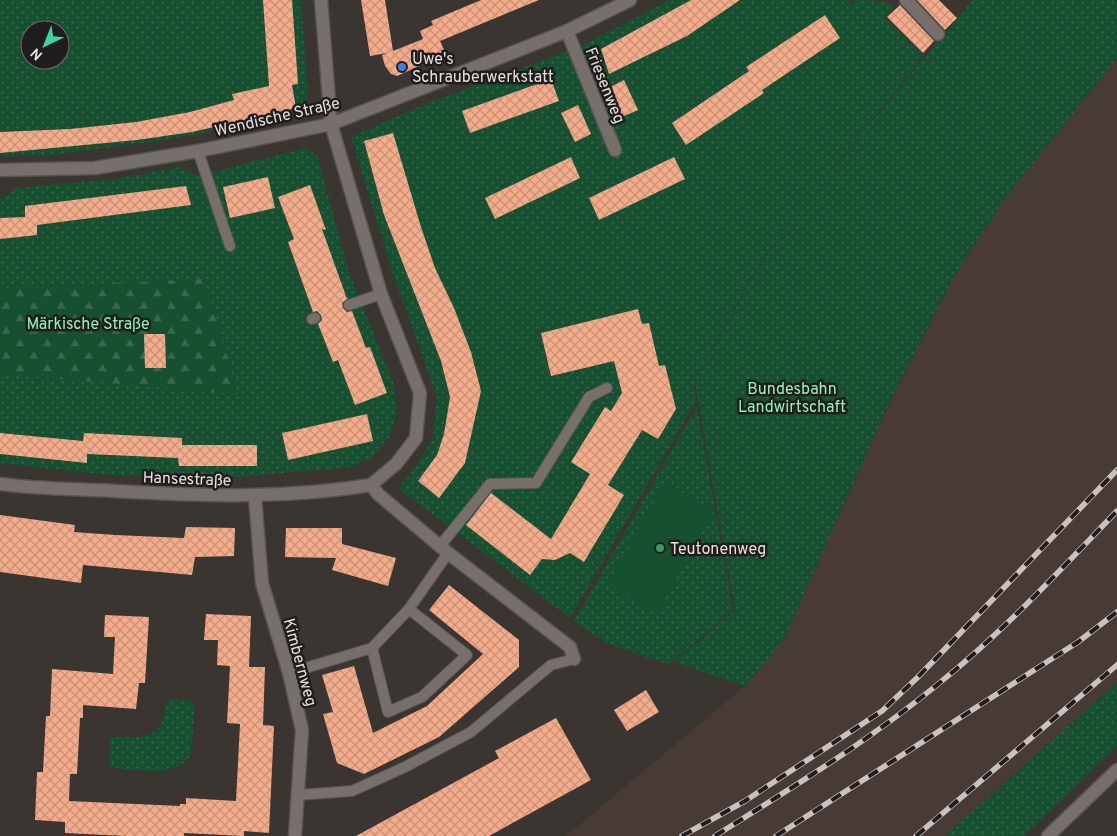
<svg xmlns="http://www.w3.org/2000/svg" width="1117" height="836" font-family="Overpass,sans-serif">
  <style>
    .built { fill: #483b35 }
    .green { fill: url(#green-dots); fill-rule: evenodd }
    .forest { fill: url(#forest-firs) }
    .pitch { fill: #174f31 }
    .building { fill: url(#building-cross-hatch) }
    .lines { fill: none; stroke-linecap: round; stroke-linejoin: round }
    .service-casing { stroke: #595350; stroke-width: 12 }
    .minor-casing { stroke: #595350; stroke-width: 15 }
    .tertiary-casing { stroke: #595350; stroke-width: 15 }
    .service { stroke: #766f6b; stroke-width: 10 }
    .minor { stroke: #766f6b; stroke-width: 12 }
    .tertiary { stroke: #766f6b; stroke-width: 12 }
    .rail-casing { stroke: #c8c2c0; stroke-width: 5.5 }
    .rail { stroke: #201d1c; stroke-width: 4; stroke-dasharray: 11; stroke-linecap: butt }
    .shop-dot { fill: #3f7fe0; stroke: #201d1c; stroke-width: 2 }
    .leisure-dot { fill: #2e9e5b; stroke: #201d1c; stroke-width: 2 }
    .labels { text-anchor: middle; stroke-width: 5; stroke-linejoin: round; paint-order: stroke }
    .poi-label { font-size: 16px; fill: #e5e0de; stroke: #201d1c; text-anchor: start }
    .street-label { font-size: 16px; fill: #e5e0de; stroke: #201d1c }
    .park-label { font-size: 16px; fill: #8ef3b7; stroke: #201d1c }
  </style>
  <defs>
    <pattern id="green-dots" width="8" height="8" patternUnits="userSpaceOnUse" patternTransform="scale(1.25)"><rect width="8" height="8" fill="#174f31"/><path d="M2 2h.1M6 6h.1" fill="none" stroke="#39684e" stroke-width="1.8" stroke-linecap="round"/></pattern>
    <pattern id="forest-firs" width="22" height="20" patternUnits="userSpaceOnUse" patternTransform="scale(1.25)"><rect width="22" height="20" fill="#174f31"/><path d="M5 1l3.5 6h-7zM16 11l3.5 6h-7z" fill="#39684e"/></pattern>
    <pattern id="building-cross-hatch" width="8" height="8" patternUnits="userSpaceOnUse" patternTransform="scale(1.25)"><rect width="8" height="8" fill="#f3ab89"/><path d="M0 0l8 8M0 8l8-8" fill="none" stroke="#c89178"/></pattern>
  </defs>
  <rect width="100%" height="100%" fill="#3b3532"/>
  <path class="built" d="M1117,58V682L945,836H566L745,686L783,641L884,414L954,276L1006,197Z"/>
  <g class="green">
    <path d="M0,0H301L308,95L301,108L200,134L137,144L51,155L0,157ZM30,30H60V60H30Z"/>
    <path d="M670,0H848L852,4L856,0C868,0 886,0 895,6L885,18L924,56L811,193L973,0H1117V58L1006,197L954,276L884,414L783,641L745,686L681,665L676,660L735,610L695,382L752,278L804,202L751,278L694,383L696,401L570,618L398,488L410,475L432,440L437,397L394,277L351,137L423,105L581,46Z"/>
    <path d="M305,148L317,155L348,269L394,385L397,413L389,437L372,457L351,467L238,477L110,475L0,463V198H6L15,188L116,179L180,167L198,176Z"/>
    <path d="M697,406L733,610L669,664L664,663L606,643L574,621Z"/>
    <path d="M1117,682V746L1024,836H945Z"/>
    <path d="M170,699L189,700L195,707L191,753C180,780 136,769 112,768L109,765L110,739L113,737C140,738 164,740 165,705Z"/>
  </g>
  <path class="forest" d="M204,279L238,394L0,374V288Z"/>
  <path class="pitch" d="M664,483L714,510L657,614L607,586Z"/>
  <g class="building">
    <path d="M263,0H292L298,84L292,85L296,108L192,132L137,140L0,153V132L70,129L136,122L190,112L234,100L232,94L269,86Z"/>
    <path d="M361,0H385L393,51L423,39L420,31L433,25L431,21L481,0H539L440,41L446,54L397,76L391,74L385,66L382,55L387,53L370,56Z"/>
    <path d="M691,0H740L687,36L609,74L601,49Z"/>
    <path d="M917,0H939L957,18L945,30Z"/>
    <path d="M900,5L934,41L923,53L887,17Z"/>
    <path d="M825,15L840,38L762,90L764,93L686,145L672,123L749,71L746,67Z"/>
    <path d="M551,79L559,101L470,133L462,111Z"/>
    <path d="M624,80L638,110L622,117L608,88Z"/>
    <path d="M578,105L591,134L575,142L561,113Z"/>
    <path d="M393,133L421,227L435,268L454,308L471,352L481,391L465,463L439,498L418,481L437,455L444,434L450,397L441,361L384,215L364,141Z"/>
    <path d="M571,157L580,178L495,219L485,198Z"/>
    <path d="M674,157L685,179L599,220L589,198Z"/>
    <path d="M268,177L275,208L230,218L223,187Z"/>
    <path d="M310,185L326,230L322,229L347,299L342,303L343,308L347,312L352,311L366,348L370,347L387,393L355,405L338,360L333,362L318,324L322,320L321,315L317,311L313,312L288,242L294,239L278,197Z"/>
    <path d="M186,186L191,205L37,225V235L0,239V218L25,217V206Z"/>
    <path d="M638,309L642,324L649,323L659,366L665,365L676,409L658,439L642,430L608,485L624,495L584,562L570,553L555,560L542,559L530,575L466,525L491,493L551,539L590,474L571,462L605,407L611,411L622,393L614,361L551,376L541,333Z"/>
    <path d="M144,334H165L166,368H145Z"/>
    <path d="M367,414L373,441L288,460L282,433Z"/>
    <path d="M0,433L83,441L84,433L182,438V445H257V466H179L178,458L87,454V463L10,455L0,454Z"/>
    <path d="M0,515L75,525L74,532L115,535L184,538L186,527L235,528L234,556L195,557L192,575L83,565L81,583L0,572Z"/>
    <path d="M286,528H342V544L396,558L388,586L332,570L336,558L285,557Z"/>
    <path d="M449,585L519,640V667L439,737L364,774L337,763L323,714L333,712L322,675L354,666L373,733L427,706L483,654L429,610Z"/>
    <path d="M206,614L251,616L249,667H265L263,725L274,726L269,833L244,831V836L184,833V836H126L65,833V822L35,820L37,772H43L46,716H50L52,669L113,674L115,637H104L105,615L149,617L145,683H139L136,709L83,705V718H80L77,774H70L69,801L180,806V804H186V798L236,801L240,724L227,723L230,666L217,665L218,640H204Z"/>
    <path d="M646,690L659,712L627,731L614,710Z"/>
    <path d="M556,718L591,780L489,836H356L499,758L495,751Z"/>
  </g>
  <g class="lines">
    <defs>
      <g id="service">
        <path d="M198,151L230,246"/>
        <path d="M349,305L381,294"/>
        <path d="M312,319L315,318"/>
        <path d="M440,546L490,484L536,483L589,397L607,388"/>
        <path d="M372,648L388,712L422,697L467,655L409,609"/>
        <path d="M289,673L372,648L409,609L448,553"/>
        <path d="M298,795L352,791L405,767L471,732L551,665L574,659"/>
      </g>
      <g id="minor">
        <path d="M321,0L331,124L381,294L420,393L416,438L396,464L371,485"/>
        <path d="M906,0L938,34"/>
        <path d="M567,31L615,150"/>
        <path d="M0,484C37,489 76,489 114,491C201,496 285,499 371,485"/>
        <path d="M371,485L378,494L448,553L570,647L574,659"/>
        <path d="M255,497L262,583L289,673L302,730L295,836"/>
      </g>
      <g id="tertiary">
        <path d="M0,170L95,168L198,151L331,124L567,31L630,0"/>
        <path d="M1048,836L1117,770"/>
      </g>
    </defs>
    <use href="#service" class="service-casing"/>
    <use href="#minor" class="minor-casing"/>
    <use href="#tertiary" class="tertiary-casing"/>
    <use href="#service" class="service"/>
    <use href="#minor" class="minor"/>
    <use href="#tertiary" class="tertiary"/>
    <defs>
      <g id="rail">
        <path d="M682,836L745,801L882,711L918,677L1117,470"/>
        <path d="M715,836C793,787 872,739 943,680C1006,629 1061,569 1117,511"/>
        <path d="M776,836L1078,642L1117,612"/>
        <path d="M916,836L1117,665"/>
      </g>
    </defs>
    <use href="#rail" class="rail-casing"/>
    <use href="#rail" class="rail"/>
  </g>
  <circle class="shop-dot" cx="402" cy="67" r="5"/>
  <circle class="leisure-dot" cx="660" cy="548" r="5"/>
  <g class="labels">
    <g class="poi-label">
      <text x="412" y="64">Uwe's<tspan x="412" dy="18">Schrauberwerkstatt</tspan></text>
      <text x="670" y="554">Teutonenweg</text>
    </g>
    <g class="street-label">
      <text transform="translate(606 85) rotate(68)" y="6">Friesenweg</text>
      <text transform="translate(277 116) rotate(-13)" y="6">Wendische Straße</text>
      <text transform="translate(187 478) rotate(2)" y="6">Hansestraße</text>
      <text transform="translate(301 662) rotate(75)" y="6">Kimbernweg</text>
    </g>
    <g class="park-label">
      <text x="88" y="329">Märkische Straße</text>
      <text x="792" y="394">Bundesbahn<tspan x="792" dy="18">Landwirtschaft</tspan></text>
    </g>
  </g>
  <g transform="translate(45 45) rotate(223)"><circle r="24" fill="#201d1c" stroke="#6f6b6a"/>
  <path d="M0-4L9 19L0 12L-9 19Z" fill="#41d4a1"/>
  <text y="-8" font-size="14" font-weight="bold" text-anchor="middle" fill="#e5e0de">N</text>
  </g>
</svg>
